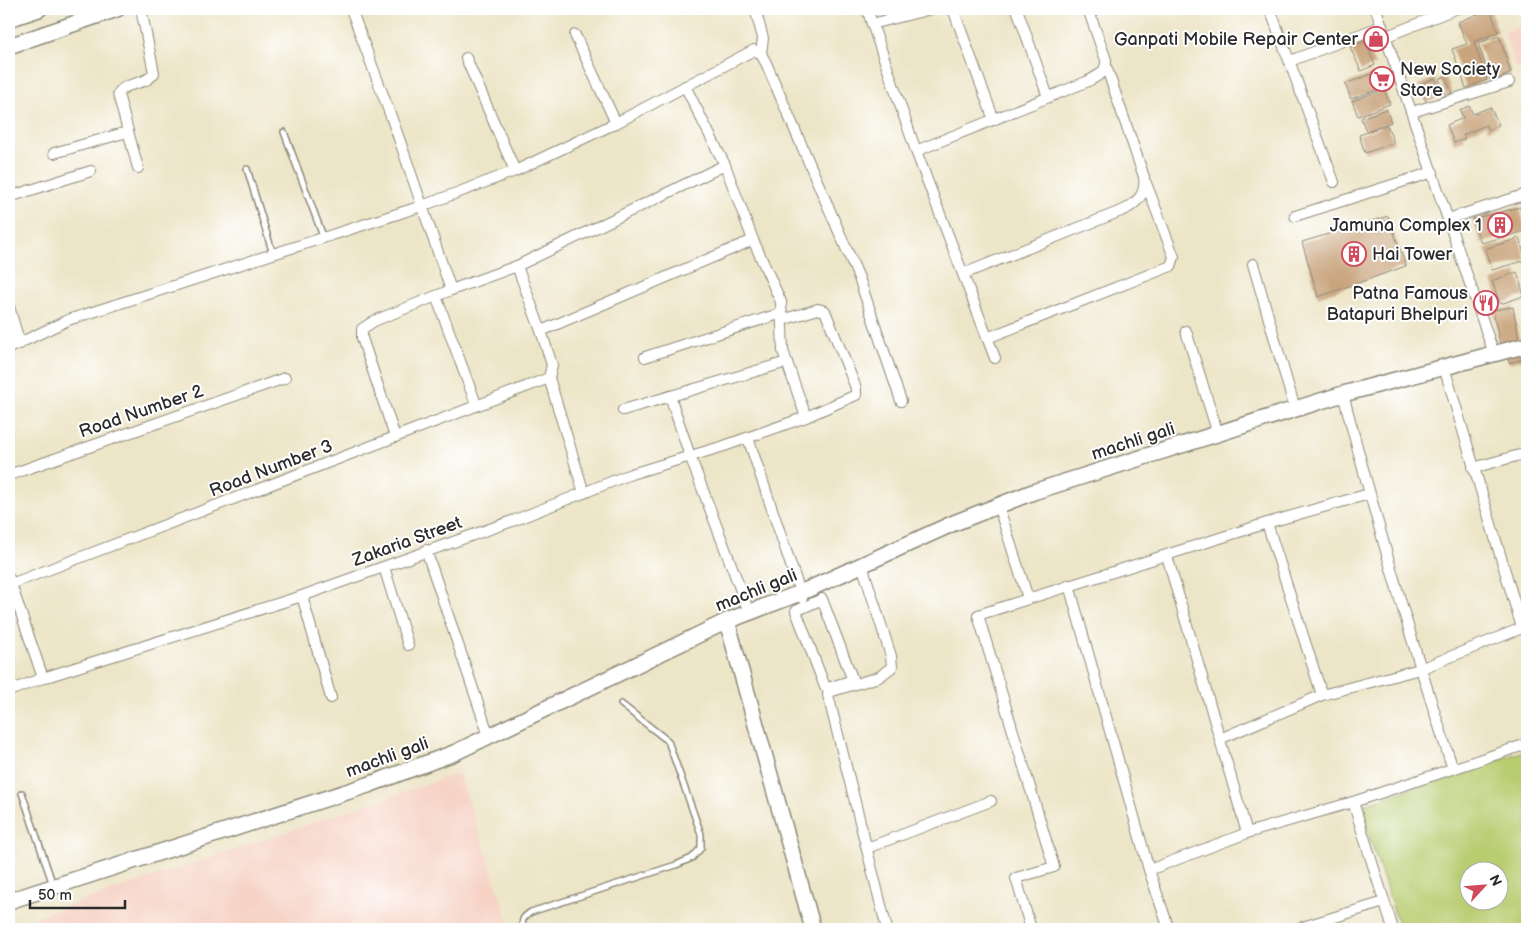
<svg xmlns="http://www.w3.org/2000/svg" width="1536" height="938" font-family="'Balsamiq Sans',sans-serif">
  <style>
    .built { fill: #f6d2c4 }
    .green { fill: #b8cc70; stroke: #727c4e; fill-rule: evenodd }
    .building { fill: #c9a57e }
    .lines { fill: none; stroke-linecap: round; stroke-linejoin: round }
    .lane-casing { stroke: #8c8879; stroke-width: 8 }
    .street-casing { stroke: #8c8879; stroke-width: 12 }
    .secondary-casing { stroke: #8c8879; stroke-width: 18 }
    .lane { stroke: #fff; stroke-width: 5 }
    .street { stroke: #fff; stroke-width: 10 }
    .secondary { stroke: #fff; stroke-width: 15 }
    .labels { text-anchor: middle; stroke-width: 4; stroke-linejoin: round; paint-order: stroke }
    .poi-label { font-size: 18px; fill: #2b2b2b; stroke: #fff; text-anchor: end }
    .street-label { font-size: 18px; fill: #2b2b2b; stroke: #fff }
  </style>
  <rect width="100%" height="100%" fill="#fff"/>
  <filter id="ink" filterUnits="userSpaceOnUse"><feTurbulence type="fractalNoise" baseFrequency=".02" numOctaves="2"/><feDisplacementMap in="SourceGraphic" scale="10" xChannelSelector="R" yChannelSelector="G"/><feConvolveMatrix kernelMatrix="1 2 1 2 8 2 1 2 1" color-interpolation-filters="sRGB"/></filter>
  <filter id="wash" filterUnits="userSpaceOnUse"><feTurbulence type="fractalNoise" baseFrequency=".0096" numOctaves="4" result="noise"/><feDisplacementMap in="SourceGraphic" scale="20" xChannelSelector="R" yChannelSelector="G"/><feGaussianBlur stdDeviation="1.12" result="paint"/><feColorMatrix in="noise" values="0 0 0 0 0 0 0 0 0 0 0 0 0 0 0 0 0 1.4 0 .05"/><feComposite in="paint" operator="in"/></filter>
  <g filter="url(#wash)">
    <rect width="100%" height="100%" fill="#ede5c7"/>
    <g class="built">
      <path d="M1527,24V63L1515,67L1504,32Z"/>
      <path d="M459,773L511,929H9V926Z"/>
    </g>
    <path class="green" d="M1524,751L1527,762V929H1400L1359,806ZM1468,870H1498V900H1468Z"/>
    <g id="blocks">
      <g class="building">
        <path d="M1490,9L1498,32L1474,42L1487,80L1466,88L1452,49L1467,44L1458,22Z"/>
        <path d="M1499,36L1511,73L1491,82L1478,43Z"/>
        <path d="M1365,41L1375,65L1361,71L1350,47Z"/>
        <path d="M1374,73L1379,89L1351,99L1345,84Z"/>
        <path d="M1445,76L1452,93L1446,96L1439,79Z"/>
        <path d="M1435,78L1443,96L1427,103L1418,85Z"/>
        <path d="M1384,89L1390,104L1358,116L1352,101Z"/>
        <path d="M1469,106L1473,114L1490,107L1499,125L1488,130L1486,125L1463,135L1465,139L1454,143L1447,125L1463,118L1460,110Z"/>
        <path d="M1386,109L1391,122L1366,131L1361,118Z"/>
        <path d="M1387,125L1394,143L1365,153L1359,135Z"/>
        <path d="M1520,207L1526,231L1481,243L1472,219Z"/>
        <path d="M1388,216L1406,266L1318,297L1302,242Z"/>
        <path d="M1519,238L1526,260L1492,270L1485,249Z"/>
        <path d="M1517,272L1524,296L1500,304L1492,281Z"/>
        <path d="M1513,307L1519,339L1500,345L1493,310Z"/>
        <path d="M1527,347V358L1509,363L1506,352Z"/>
      </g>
    </g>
  </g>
  <g filter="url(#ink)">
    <use href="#blocks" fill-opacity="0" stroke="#8c8879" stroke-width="1"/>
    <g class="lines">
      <defs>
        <g id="lane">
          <path d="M284,132L324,239"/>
          <path d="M247,169L273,254"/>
          <path d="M22,793L53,885"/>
          <path d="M523,929C521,920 523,917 531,912L676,865L692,858L701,848V834L668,741L621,704"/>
        </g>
        <g id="street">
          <path d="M351,9L396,130L451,290L436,296L476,404"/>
          <path d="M755,9L763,38L761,54"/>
          <path d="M867,9L916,151L995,358"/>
          <path d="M953,9L994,120"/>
          <path d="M1017,9L1048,97"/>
          <path d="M1270,9L1334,182"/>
          <path d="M1376,9L1494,354"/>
          <path d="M872,24L931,9"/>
          <path d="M575,35L616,123"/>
          <path d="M1387,36L1455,9"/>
          <path d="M466,58L515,171"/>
          <path d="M1290,61L1382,26"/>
          <path d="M685,86L725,165"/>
          <path d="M1412,112L1509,82"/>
          <path d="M916,151L1086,82C1096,77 1107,73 1106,60L1088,9"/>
          <path d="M54,153L127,132"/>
          <path d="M138,168L118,94C125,81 146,86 154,73L141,9"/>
          <path d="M9,197L91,171"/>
          <path d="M1295,216L1433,172"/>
          <path d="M1448,219L1527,194"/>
          <path d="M753,240L781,302L783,351L806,417"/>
          <path d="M1253,264L1295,409"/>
          <path d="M517,266L541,331"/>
          <path d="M963,274L1126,209C1139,201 1146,193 1144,177L1106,66"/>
          <path d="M451,290L517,266L725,165L753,240L541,331L552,365L549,378L584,493"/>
          <path d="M9,307L20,344"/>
          <path d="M1186,331L1218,434"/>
          <path d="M987,338L1171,266L1174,257L1146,183"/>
          <path d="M9,348L68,320L422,206L515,171L616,123L754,50L761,54L766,63L859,278L901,401"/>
          <path d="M645,357L782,313"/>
          <path d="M1444,367L1522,628"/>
          <path d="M1343,394C1376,520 1412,645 1453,769"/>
          <path d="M670,396L690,456L749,612"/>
          <path d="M623,410L787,362"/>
          <path d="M395,437L362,338V329L374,321L436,296"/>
          <path d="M748,438L802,598"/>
          <path d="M1473,468L1527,453"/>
          <path d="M9,475L285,378"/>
          <path d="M998,505L1028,598"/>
          <path d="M1267,523L1322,695"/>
          <path d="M426,550L489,736"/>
          <path d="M1167,556L1247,833"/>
          <path d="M862,565L891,656L892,667L879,677L829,692L828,695L887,929"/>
          <path d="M384,567L408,645"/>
          <path d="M9,578L11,584L549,378"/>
          <path d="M1069,585L1149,870L1169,929"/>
          <path d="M302,596L331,698"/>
          <path d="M822,599L852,678L850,681L828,688L825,687L796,611Z"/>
          <path d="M43,678L302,596L515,520L631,474L724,446L806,417L856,395V388L825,311L818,309L782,320"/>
          <path d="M9,691L43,678L11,584"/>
          <path d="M1222,738L1322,695L1420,669L1527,626"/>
          <path d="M867,848L991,801"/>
          <path d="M1149,870L1247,833L1353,802"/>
          <path d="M1031,929L1016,878L1054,867L978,615L1267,523L1369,494"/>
          <path d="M1296,929L1384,902"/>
          <path d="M1393,929L1353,802L1527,744"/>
        </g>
        <g id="secondary">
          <path d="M9,19L39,9"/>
          <path d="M9,46L117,9"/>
          <path d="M727,621L813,929"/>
          <path d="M9,901L368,785L454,753L727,621L800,593L954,523L1033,492L1343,394L1527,345"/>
        </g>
      </defs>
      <use href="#lane" class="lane-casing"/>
      <use href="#street" class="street-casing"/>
      <use href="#secondary" class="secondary-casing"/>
      <use href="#lane" class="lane"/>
      <use href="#street" class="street"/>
      <use href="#secondary" class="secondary"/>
    </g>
  </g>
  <defs>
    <symbol id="shop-ring" viewBox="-11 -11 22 22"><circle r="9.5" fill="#fff" stroke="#d1495b" stroke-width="1.5"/><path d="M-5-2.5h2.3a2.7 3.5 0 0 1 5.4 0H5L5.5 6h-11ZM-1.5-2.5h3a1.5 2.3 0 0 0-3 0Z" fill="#d1495b"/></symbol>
    <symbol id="supermarket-ring" viewBox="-11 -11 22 22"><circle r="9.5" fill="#fff" stroke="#d1495b" stroke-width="1.5"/><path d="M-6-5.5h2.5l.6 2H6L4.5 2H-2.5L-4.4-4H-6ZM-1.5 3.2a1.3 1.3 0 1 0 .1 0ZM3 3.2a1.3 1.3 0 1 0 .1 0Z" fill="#d1495b"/></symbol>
    <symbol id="building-ring" viewBox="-11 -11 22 22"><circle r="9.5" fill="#fff" stroke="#d1495b" stroke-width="1.5"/><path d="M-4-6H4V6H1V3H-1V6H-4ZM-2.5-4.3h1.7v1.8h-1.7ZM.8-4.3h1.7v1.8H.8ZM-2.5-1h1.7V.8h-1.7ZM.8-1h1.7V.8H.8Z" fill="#d1495b"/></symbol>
    <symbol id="restaurant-ring" viewBox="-11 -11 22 22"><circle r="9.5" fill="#fff" stroke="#d1495b" stroke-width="1.5"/><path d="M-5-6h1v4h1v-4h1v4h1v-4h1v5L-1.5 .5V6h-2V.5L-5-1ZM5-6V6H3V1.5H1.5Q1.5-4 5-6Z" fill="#d1495b"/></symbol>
  </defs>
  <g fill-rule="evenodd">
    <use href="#shop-ring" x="1362" y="25" width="28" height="28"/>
    <use href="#supermarket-ring" x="1368" y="65" width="28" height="28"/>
    <use href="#building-ring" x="1486" y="211" width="28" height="28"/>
    <use href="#building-ring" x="1340" y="240" width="28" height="28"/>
    <use href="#restaurant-ring" x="1472" y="289" width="28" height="28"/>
  </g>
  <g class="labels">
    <g class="poi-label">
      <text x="1358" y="45">Ganpati Mobile Repair Center</text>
      <text x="1400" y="75" text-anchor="start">New Society<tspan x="1400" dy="21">Store</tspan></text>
      <text x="1482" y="231">Jamuna Complex 1</text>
      <text x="1372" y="260" text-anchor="start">Hai Tower</text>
      <text x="1468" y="299">Patna Famous<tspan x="1468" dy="21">Batapuri Bhelpuri</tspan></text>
    </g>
    <g class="street-label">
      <text transform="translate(141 411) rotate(-19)" y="6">Road Number 2</text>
      <text transform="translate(1133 441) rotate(-18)" y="6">machli gali</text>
      <text transform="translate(271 468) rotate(-21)" y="6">Road Number 3</text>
      <text transform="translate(407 541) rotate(-20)" y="6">Zakaria Street</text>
      <text transform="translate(756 590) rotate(-22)" y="6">machli gali</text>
      <text transform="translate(387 757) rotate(-20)" y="6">machli gali</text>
    </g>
  </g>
  <rect width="1536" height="938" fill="none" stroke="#fff" stroke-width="30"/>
  <g transform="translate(1484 886) rotate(64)"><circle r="24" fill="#ffffff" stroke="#aaaaaa"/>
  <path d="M0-4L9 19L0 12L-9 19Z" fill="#d1495b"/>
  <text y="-8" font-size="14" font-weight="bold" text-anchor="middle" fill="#2b2b2b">N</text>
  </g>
  <path d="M30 900v8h95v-8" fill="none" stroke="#2b2b2b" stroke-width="2.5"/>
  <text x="38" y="900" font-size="15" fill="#2b2b2b" stroke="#ffffff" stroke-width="4" paint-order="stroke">50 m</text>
</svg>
